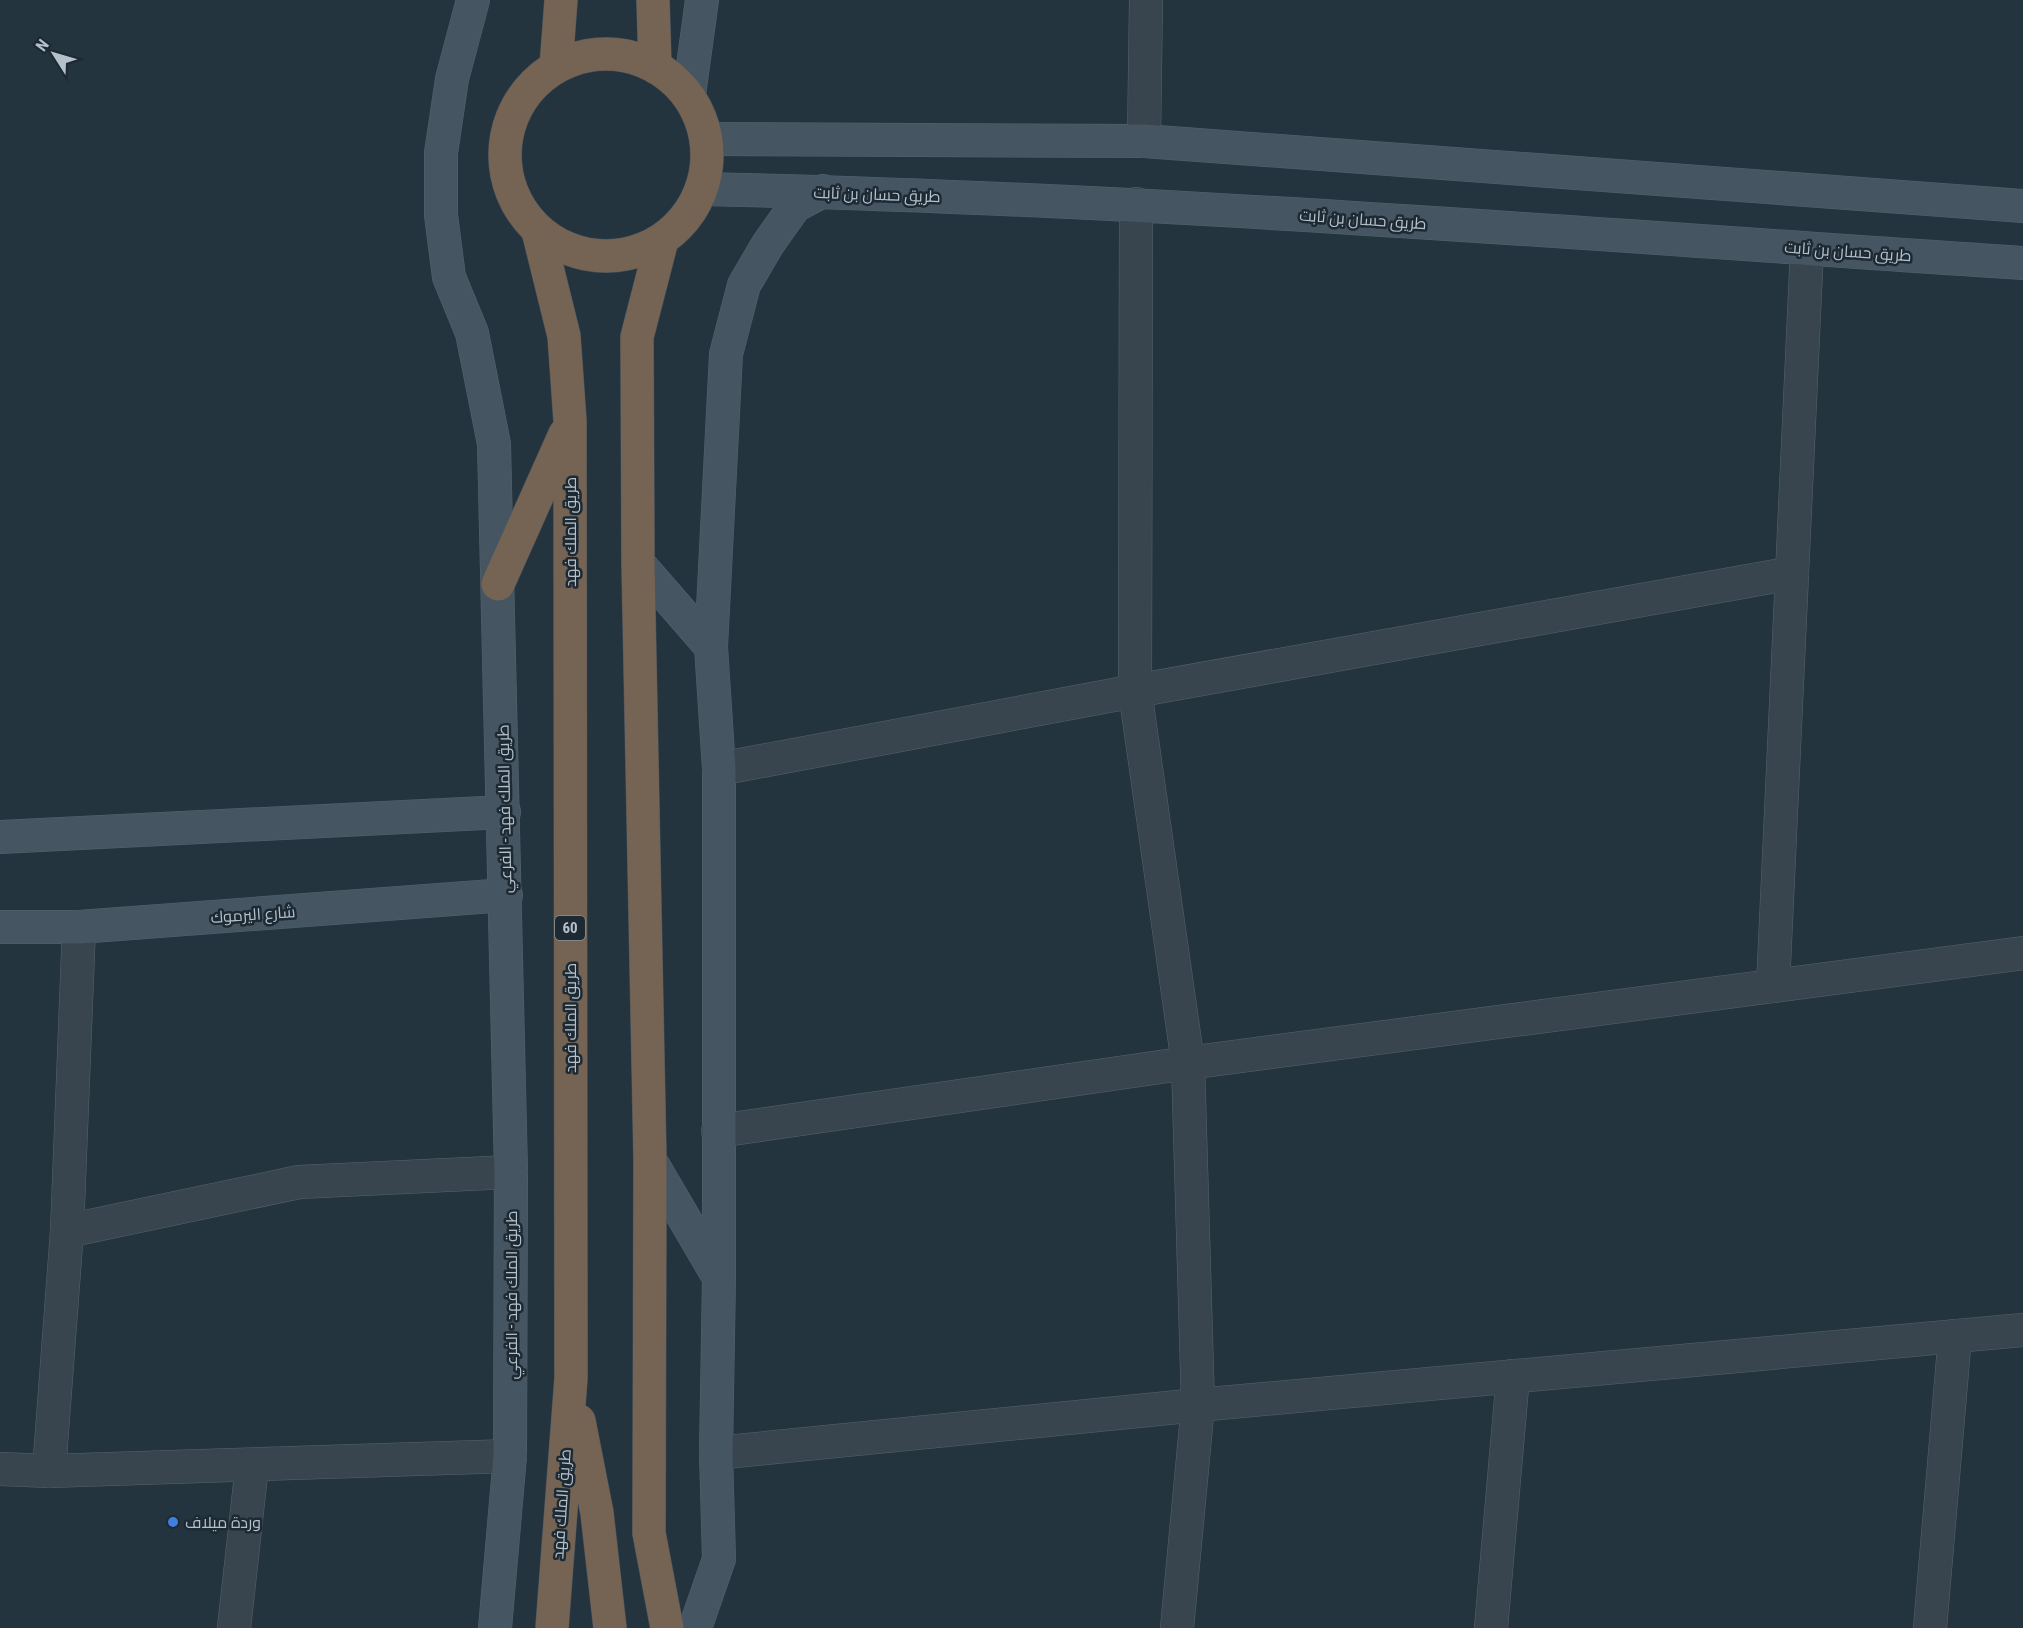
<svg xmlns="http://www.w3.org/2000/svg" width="2023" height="1628" font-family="'Roboto Condensed',Cairo,sans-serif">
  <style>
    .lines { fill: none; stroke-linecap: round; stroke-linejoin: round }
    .street-casing { stroke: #56636d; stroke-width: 34 }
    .secondary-casing { stroke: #56636d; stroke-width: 34 }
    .highway-casing { stroke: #43505a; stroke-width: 34 }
    .street { stroke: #38454f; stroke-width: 33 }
    .secondary { stroke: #465562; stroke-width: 33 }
    .highway { stroke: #756354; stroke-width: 33 }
    .shop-dot { fill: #3f7fe0; stroke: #1d2a34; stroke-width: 2 }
    .labels { text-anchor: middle; stroke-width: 5; stroke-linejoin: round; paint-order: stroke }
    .shield { fill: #1d2a34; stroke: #87939d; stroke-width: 1.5 }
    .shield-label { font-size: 15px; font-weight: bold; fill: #b4c0ca }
    .street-label { font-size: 16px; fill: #b4c0ca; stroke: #1d2a34 }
    .poi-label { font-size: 16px; fill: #b4c0ca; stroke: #1d2a34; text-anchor: start }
  </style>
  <rect width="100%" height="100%" fill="#24343f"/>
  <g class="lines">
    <defs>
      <g id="street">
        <path d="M1144,141L1146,0"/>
        <path d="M1136,204L1135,691L1188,1063L1198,1405L1177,1628"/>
        <path d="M719,769L1135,691L1792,573"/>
        <path d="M1773,986L1807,249"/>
        <path d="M718,1131L1188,1063L2023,953"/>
        <path d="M67,1231L299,1182L511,1172"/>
        <path d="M716,1453L1198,1405L2023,1330"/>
        <path d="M0,1469L49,1471L510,1456"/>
        <path d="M49,1471L67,1231L79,927"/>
        <path d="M234,1628L252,1466"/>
        <path d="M1491,1628L1513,1376"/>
        <path d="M1930,1628L1955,1336"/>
      </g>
      <g id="secondary">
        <path d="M473,0L452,79L441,153V215L449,277L472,333L494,444L511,1172L510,1456L495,1628"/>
        <path d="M689,95L702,0"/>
        <path d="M706,139L1144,141L2023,206"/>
        <path d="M702,189C1143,198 1583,234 2023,263"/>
        <path d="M638,563L711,647"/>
        <path d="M0,837L504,812"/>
        <path d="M0,927H79L506,895"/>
        <path d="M650,1160L718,1276"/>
        <path d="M695,1628L719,1559L716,1453L719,1277V769L711,647L726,354L744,285L768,244L795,206L823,191"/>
      </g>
      <g id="highway">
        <path d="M653,0L655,67"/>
        <circle cx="606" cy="155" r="101"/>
        <path d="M556,67L561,0"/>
        <path d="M538,231L564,336L570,421L571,1378L552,1628"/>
        <path d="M662,240L637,337L638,563L650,1160L649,1533L667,1628"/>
        <path d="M498,584L565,434"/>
        <path d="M579,1421L597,1513L610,1628"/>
      </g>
    </defs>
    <use href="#street" class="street-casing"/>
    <use href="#secondary" class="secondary-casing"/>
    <use href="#highway" class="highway-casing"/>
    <use href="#street" class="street"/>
    <use href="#secondary" class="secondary"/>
    <use href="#highway" class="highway"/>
  </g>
  <circle class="shop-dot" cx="173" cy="1522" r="6"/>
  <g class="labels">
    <rect class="shield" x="555" y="916" width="30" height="24" rx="4.5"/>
    <g class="shield-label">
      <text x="570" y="933">60</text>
    </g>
    <g class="street-label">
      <text transform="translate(877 194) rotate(2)" y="6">طريق حسان بن ثابت</text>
      <text transform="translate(1363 219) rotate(4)" y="6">طريق حسان بن ثابت</text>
      <text transform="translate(1848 251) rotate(4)" y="6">طريق حسان بن ثابت</text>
      <text transform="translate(570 532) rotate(-90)" y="6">طريق الملك فهد</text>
      <text transform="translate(504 809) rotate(-91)" y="6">طريق الملك فهد - الفرعي</text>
      <text transform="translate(253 914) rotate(-4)" y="6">شارع اليرموك</text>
      <text transform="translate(570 1018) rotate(-90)" y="6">طريق الملك فهد</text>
      <text transform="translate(511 1295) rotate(-90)" y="6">طريق الملك فهد - الفرعي</text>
      <text transform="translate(561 1504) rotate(-86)" y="6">طريق الملك فهد</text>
    </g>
    <g class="poi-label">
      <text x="185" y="1528">وردة ميلاف</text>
    </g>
  </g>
  <g transform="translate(54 54) rotate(307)" stroke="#1d2a34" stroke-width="4.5" paint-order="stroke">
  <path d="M0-4.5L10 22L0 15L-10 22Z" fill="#b4c0ca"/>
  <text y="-9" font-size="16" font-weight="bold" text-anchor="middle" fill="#b4c0ca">N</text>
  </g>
</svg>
